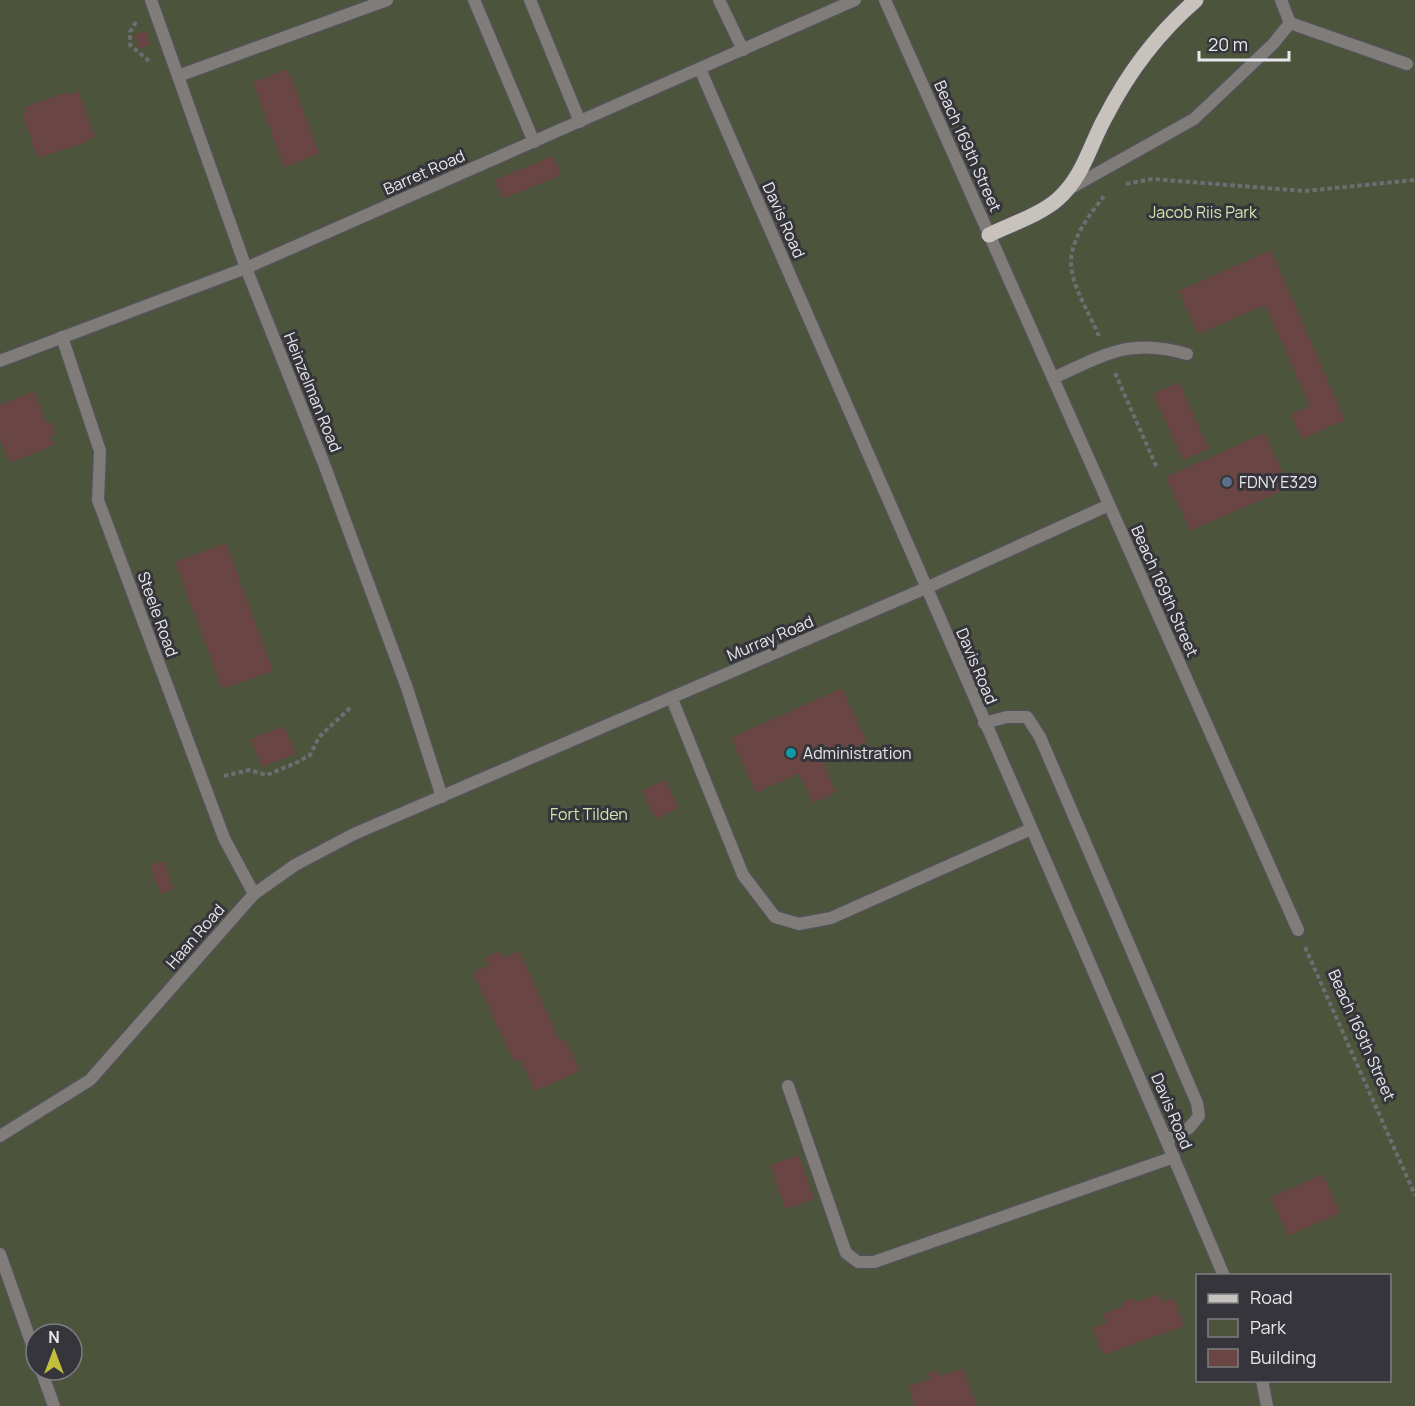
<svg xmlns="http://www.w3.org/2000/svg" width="1415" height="1406" font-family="Manrope,sans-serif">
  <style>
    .green { fill: #4c553c; fill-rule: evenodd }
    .building { fill: #694544 }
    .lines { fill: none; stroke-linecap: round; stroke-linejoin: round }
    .lane-casing { stroke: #525257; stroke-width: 15 }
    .street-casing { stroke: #525257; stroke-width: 15 }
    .primary-casing { stroke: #525257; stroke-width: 18 }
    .path { stroke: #6d6d72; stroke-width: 4; stroke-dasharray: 4.5 3; stroke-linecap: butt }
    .lane { stroke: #7f7c79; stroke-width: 12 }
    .street { stroke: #7f7c79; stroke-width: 12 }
    .primary { stroke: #c7c3bc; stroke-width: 15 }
    .service-dot { fill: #5c6f8a; stroke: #35353b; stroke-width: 2 }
    .culture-dot { fill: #0f9aa8; stroke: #35353b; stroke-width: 2 }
    .labels { text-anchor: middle; stroke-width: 6; stroke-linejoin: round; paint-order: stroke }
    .street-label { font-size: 16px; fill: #e8e8ec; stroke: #35353b }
    .park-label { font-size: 16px; fill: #d1e6ac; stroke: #35353b }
    .poi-label { font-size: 16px; fill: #e8e8ec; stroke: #35353b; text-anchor: start }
  </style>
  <rect width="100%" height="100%" fill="#35353b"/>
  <path class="green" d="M0,0H1415V1406H0ZM1198,1276H1390V1380H1198ZM36,1334H72V1370H36Z"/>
  <g class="building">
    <path d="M146,31L151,45L139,49L134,35Z"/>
    <path d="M288,69L319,154L284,167L253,82Z"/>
    <path d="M78,91L95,137L85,141V143L38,158L22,113L27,111L26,107L67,92L68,95Z"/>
    <path d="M553,156L561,175L503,199L495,180Z"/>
    <path d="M1271,250L1345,420L1302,439L1291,414L1310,406L1265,305L1198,334L1179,291Z"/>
    <path d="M1179,382L1209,449L1183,460L1153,394Z"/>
    <path d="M34,391L47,424L52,422L56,434L50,436L54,445L10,463L0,438V405Z"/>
    <path d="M1265,433L1289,488L1190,531L1166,477Z"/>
    <path d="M226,543L273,671L222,689L175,562Z"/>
    <path d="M842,688L867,742L823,763L836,792L813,803L799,773L756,793L731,738Z"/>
    <path d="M284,726L296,754L262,767L251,739Z"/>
    <path d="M665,780L678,808L655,819L642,790Z"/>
    <path d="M164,861L174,889L160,894L150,865Z"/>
    <path d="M500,951L504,958L519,951L560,1041L565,1039L580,1071L535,1091L520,1059L514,1062L473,973L489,965L485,958Z"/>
    <path d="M799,1155L814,1199L785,1209L770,1165Z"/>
    <path d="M1323,1174L1340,1213L1288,1236L1271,1197Z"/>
    <path d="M1159,1294L1162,1302L1174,1298L1184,1326L1103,1355L1093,1328L1106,1323L1103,1314L1124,1306L1122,1302L1134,1298L1135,1302Z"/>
    <path d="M963,1368L977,1406H915L908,1387L930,1379L928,1374L937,1370L939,1376Z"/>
  </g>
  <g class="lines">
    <defs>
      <g id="lane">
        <path d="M474,0L534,142"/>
        <path d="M530,0L580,122"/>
        <path d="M719,0L743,50"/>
        <path d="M1290,23L1407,64"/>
        <path d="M1069,189L1194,119L1273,44L1290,23L1281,0"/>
        <path d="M1053,378C1105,355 1129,337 1187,354"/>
        <path d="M672,699L743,875L775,917L799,924L831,918L1031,829"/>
        <path d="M984,723L1007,717H1027L1040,737L1197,1103L1199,1116L1189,1128L1167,1140"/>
        <path d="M788,1086L846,1253L858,1262H874L1174,1157"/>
      </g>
      <g id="street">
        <path d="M151,0L246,268L324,464L407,688L442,797"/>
        <path d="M885,0L1298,930"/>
        <path d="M700,69C875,471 1053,872 1224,1276"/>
        <path d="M178,76L387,0"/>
        <path d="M62,337L100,451L98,500L224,838L254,894"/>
        <path d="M0,361L246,268L855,0"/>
        <path d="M0,1136L90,1080L254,894L295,865L354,834L926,588L1109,505"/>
        <path d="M0,1254L36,1356"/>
        <path d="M41,1370L54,1406"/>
        <path d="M1262,1380L1267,1406"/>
      </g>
      <path id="primary" d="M989,235C1011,224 1040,215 1058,199C1084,176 1090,144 1106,116C1129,71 1158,33 1196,0"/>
    </defs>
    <use href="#lane" class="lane-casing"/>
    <use href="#street" class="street-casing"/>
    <use href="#primary" class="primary-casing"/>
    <g class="path">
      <path d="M136,22L130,32V45L149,61"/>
      <path d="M1126,184L1152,179L1305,191L1415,180"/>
      <path d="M1099,336C1090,314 1071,286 1071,262C1071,238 1091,213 1104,196"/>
      <path d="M1115,373L1157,468"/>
      <path d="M224,776L249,770L267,775L298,762L310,755L319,737L350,708"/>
      <path d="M1305,947L1415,1195"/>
    </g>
    <use href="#lane" class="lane"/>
    <use href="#street" class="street"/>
    <use href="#primary" class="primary"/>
  </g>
  <circle class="service-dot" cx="1227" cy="482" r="6"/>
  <circle class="culture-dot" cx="791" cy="753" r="6"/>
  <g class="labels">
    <g class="street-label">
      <text transform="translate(968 146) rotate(66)" y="6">Beach 169th Street</text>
      <text transform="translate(424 172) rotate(-24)" y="6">Barret Road</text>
      <text transform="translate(784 220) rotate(66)" y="6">Davis Road</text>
      <text transform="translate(313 392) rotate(68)" y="6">Heinzelman Road</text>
      <text transform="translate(1165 591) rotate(66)" y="6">Beach 169th Street</text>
      <text transform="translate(158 614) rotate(70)" y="6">Steele Road</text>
      <text transform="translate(770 638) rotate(-23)" y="6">Murray Road</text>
      <text transform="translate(977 666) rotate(67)" y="6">Davis Road</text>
      <text transform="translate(195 936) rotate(-49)" y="6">Haan Road</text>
      <text transform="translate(1362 1035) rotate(66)" y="6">Beach 169th Street</text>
      <text transform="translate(1172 1111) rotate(67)" y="6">Davis Road</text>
    </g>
    <g class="park-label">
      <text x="1203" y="218">Jacob Riis Park</text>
      <text x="589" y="820">Fort Tilden</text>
    </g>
    <g class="poi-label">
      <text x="1239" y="488">FDNY E329</text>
      <text x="803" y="759">Administration</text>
    </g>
  </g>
  <rect x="1196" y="1274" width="195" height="108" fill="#35353b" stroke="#7d7d82" stroke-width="1.5"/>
  <rect x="1208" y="1294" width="30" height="9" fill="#c7c3bc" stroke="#7d7d82" stroke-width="1.5"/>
  <text x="1250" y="1304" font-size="18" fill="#e8e8ec">Road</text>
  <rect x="1208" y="1319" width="30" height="18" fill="#4c553c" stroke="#7d7d82" stroke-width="1.5"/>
  <text x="1250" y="1334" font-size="18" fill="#e8e8ec">Park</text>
  <rect x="1208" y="1349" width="30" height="18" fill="#694544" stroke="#7d7d82" stroke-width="1.5"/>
  <text x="1250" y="1364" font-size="18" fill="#e8e8ec">Building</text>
  <g transform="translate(54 1352)"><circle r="28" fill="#35353b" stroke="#7d7d82" stroke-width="1.5"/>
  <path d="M0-4.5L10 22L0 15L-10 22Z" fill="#c3bd3e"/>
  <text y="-9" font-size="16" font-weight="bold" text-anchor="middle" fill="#e8e8ec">N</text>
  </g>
  <path d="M1199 51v9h90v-9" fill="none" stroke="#e8e8ec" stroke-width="3"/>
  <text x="1208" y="51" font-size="18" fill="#e8e8ec" stroke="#35353b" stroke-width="4.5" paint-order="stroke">20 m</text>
</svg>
